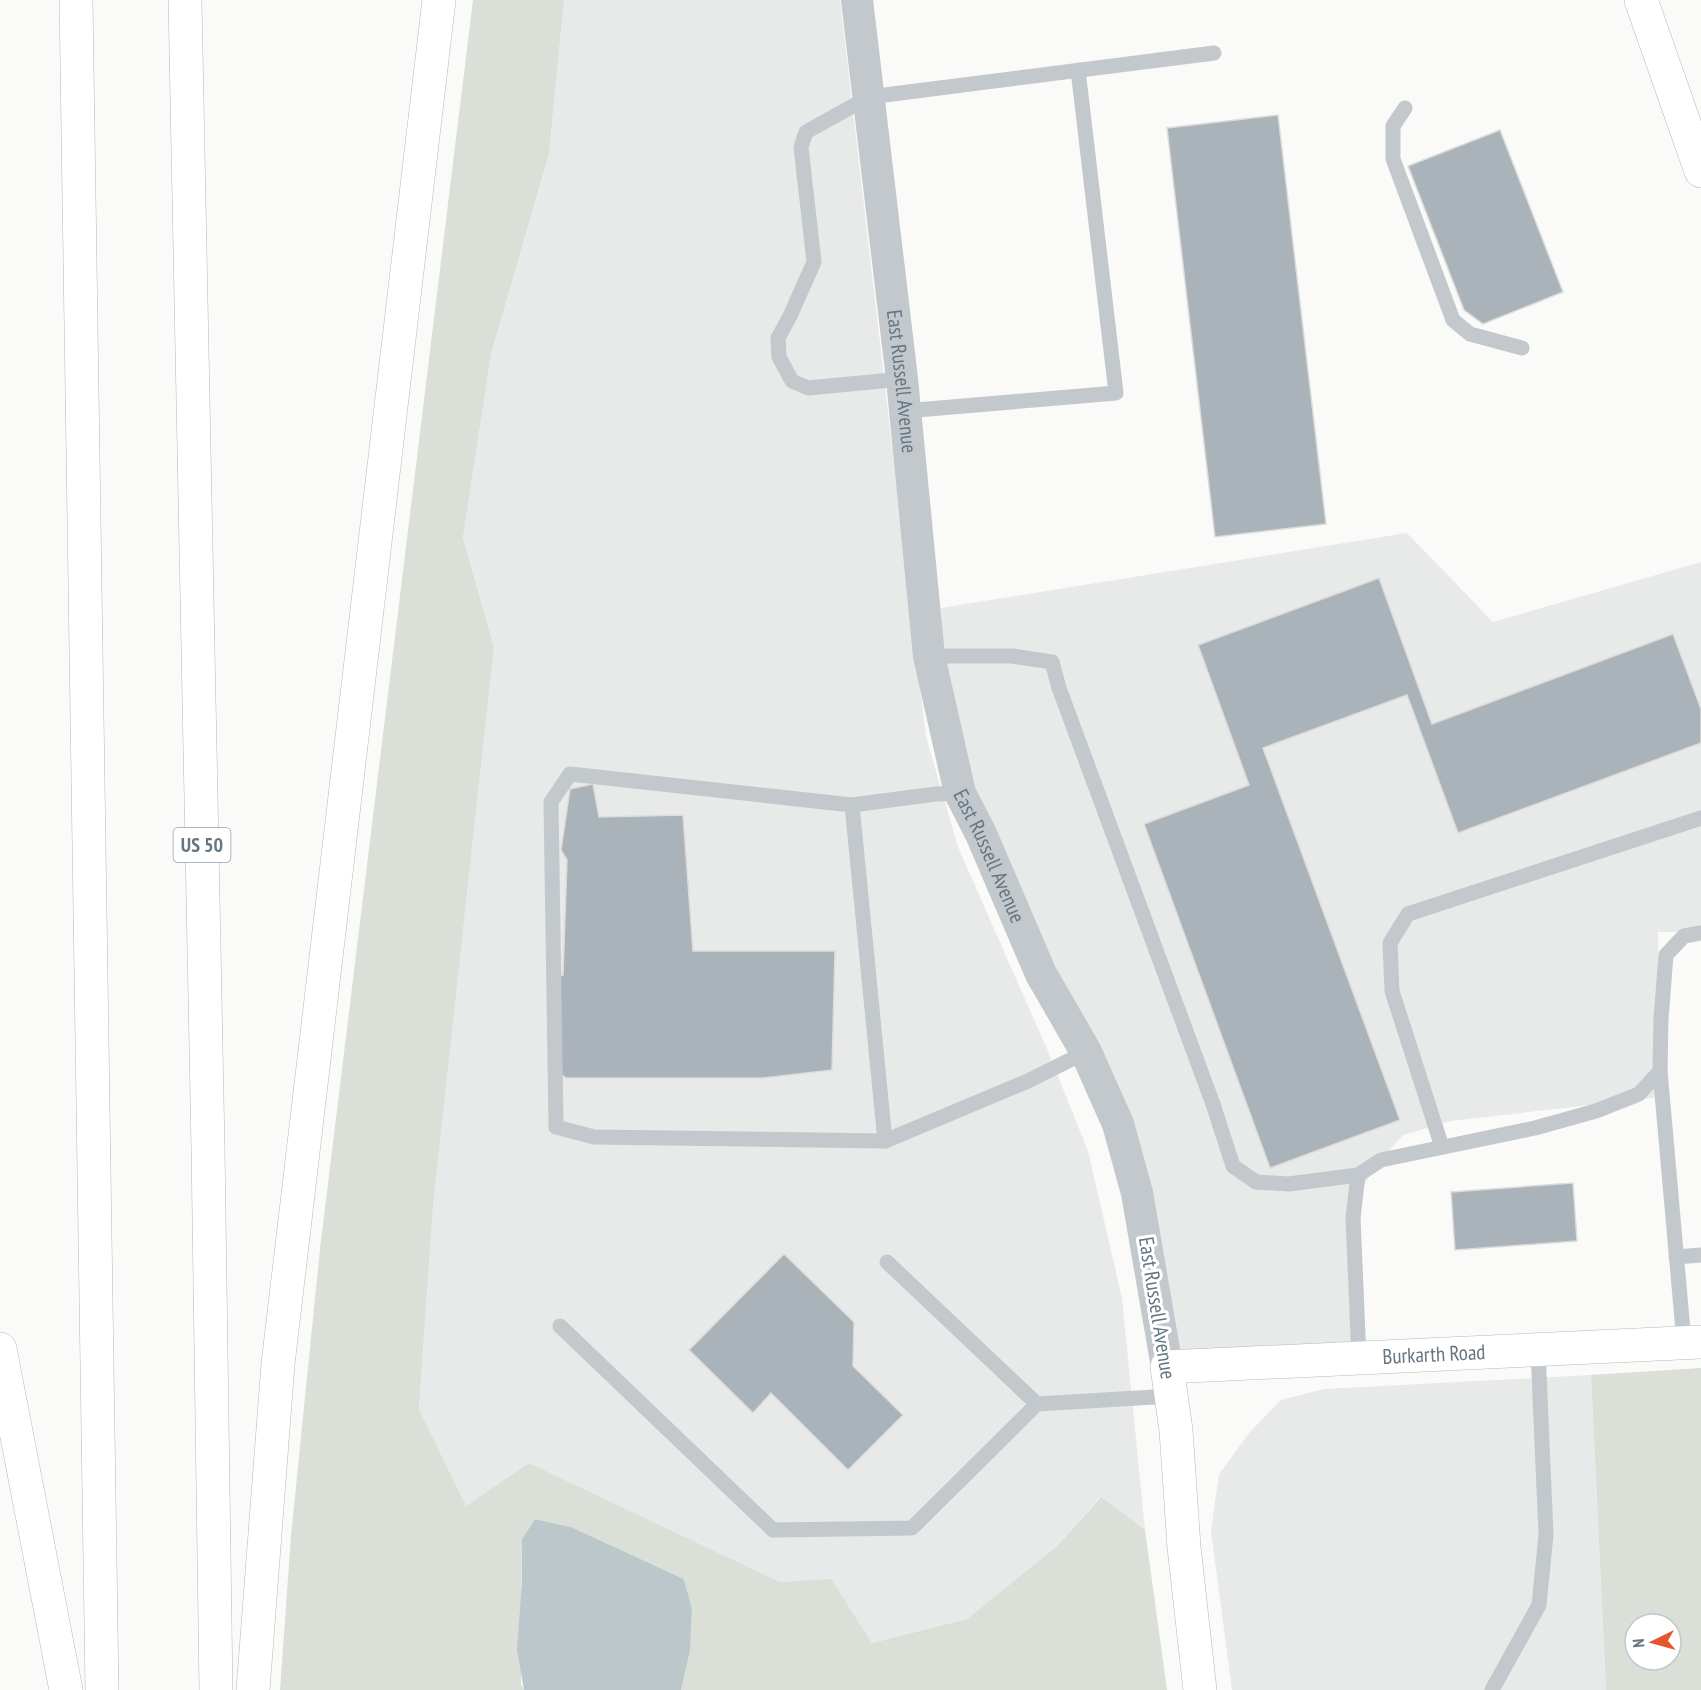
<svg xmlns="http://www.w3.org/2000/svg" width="1701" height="1690" font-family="'PT Sans Narrow',sans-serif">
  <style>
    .built { fill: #e8e9e9 }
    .green { fill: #dadfd7; fill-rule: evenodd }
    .water { fill: #bbc7cb }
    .building { fill: #aab3b9; stroke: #dcdcda; stroke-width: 1.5 }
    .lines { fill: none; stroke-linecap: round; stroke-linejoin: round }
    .secondary-casing { stroke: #b3babf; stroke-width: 34 }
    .highway-casing { stroke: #b4b9bd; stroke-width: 34 }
    .lane { stroke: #c3c8cc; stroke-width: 15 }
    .street { stroke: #c3c8cc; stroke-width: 32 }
    .secondary { stroke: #fff; stroke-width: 33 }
    .highway { stroke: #fff; stroke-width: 33 }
    .labels { text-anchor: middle; stroke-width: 6; stroke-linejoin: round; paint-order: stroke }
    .shield { fill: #fff; stroke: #939fa8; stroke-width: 1.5 }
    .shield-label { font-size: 20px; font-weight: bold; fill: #657683 }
    .street-label { font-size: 21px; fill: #657683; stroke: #fff }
  </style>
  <rect width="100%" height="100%" fill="#fafaf8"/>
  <g class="built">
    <path d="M564,0H840L926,737L958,847L1047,1049L1088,1151L1122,1298L1145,1530L1100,1497L1056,1547L967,1619L872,1643L831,1580L780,1582L529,1463L466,1506L419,1409L433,1206L494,647L463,538L491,354L549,154Z"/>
    <path d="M1407,533L1493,622L1701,562V932H1658L1660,1097L1451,1121L1403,1135L1374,1167L1354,1205L1357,1341L1178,1353L1137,1193L981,834L929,656L941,608Z"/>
    <path d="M1591,1375L1606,1690H1232L1211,1531L1219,1474L1250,1432L1281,1400L1324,1389Z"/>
  </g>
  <g class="green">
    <path d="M473,0H564L549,154L491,354L463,538L494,647L433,1206L419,1409L466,1506L529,1463L780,1582L831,1579L872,1643L967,1619L1056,1547L1101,1497L1145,1530L1167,1690H681L690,1651L692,1609L684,1579L571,1527L535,1519L522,1539L521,1684L524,1690H280L291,1536L320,1249Z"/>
    <path d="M1701,1368V1690H1606L1591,1375ZM1635,1624H1671V1660H1635Z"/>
  </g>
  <path class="water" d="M535,1519L571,1527L684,1579L692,1609L690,1651L681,1690H524L517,1650L522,1582V1539Z"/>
  <g class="building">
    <path d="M1278,115L1326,524L1215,537L1167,128Z"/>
    <path d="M1500,130L1563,292L1483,324L1464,310L1408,166Z"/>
    <path d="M1379,578L1432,724L1673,634L1701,709V743L1458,833L1407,695L1263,748L1400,1120L1270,1168L1144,824L1249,785L1198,645Z"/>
    <path d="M593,784L599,817L683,815L693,951H835L832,1070L763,1078H566L560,1073L551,981L563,975L567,860L561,850L570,789Z"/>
    <path d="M1573,1183L1577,1241L1455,1250L1451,1192Z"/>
    <path d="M784,1254L854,1322L853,1366L903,1415L848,1470L771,1393L753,1413L689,1350Z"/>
  </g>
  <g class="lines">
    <defs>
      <g id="secondary">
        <path d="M1641,0L1701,171"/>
        <path id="s2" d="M1200,1690L1184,1547L1176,1430L1167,1367L1701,1342"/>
      </g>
      <g id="highway">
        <path d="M76,0L102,1690"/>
        <path d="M185,0L208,1147L216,1690"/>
        <path d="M0,1349L66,1690"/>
        <path d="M253,1690L278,1364L439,0"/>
      </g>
    </defs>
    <use href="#secondary" class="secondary-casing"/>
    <use href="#highway" class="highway-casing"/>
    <g class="lane">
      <path d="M1405,108L1393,126V159L1453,320L1470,334L1522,348"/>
      <path d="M902,379L808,388L792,381L779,357L778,338L790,316L814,262L801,147L806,132L869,97L1214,53"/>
      <path d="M905,411L1116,393L1078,70"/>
      <path d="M929,656H1012L1052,662L1059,688L1213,1104L1233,1166L1256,1182L1289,1184L1358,1175"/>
      <path d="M960,793L936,794L852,805L570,774L551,802L556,1127L594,1137L885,1141L1028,1081L1086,1052"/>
      <path d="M852,805L885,1141"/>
      <path d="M1660,1071L1684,1342"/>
      <path d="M1442,1147L1392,991L1390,943L1408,914L1701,818"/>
      <path d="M1676,1257L1701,1255"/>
      <path d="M887,1262L1037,1404"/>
      <path d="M560,1326L773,1530L912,1528L1037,1404L1171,1396"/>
      <path d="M1359,1358L1353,1218L1358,1175L1381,1160L1535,1128L1596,1111L1639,1094L1660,1071L1661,1019L1666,955L1684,936L1701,933"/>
      <path d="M1492,1690L1539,1605L1546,1535L1538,1350"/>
    </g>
    <path class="street" id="s1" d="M857,0L902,379L929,656L960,793L981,834L1041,974L1086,1052L1118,1124L1137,1193L1167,1367"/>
    <use href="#secondary" class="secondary"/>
    <use href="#highway" class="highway"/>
  </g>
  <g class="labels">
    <rect class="shield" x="173.5" y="828" width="57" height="34" rx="4.5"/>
    <g class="shield-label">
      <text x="202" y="852">US 50</text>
    </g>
    <g class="street-label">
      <text dy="7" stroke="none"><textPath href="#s1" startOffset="384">East Russell Avenue</textPath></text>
      <text dy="7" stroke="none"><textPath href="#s1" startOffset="870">East Russell Avenue</textPath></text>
      <text transform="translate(1157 1308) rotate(81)" y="7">East Russell Avenue</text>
      <text dy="7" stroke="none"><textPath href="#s2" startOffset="592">Burkarth Road</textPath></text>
    </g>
  </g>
  <g transform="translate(1653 1642) rotate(265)"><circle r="28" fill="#ffffff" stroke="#c1c8cd" stroke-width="1.5"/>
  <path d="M0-4.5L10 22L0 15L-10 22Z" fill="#e4572e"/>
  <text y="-9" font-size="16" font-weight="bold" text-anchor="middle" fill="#657683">N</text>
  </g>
</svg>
